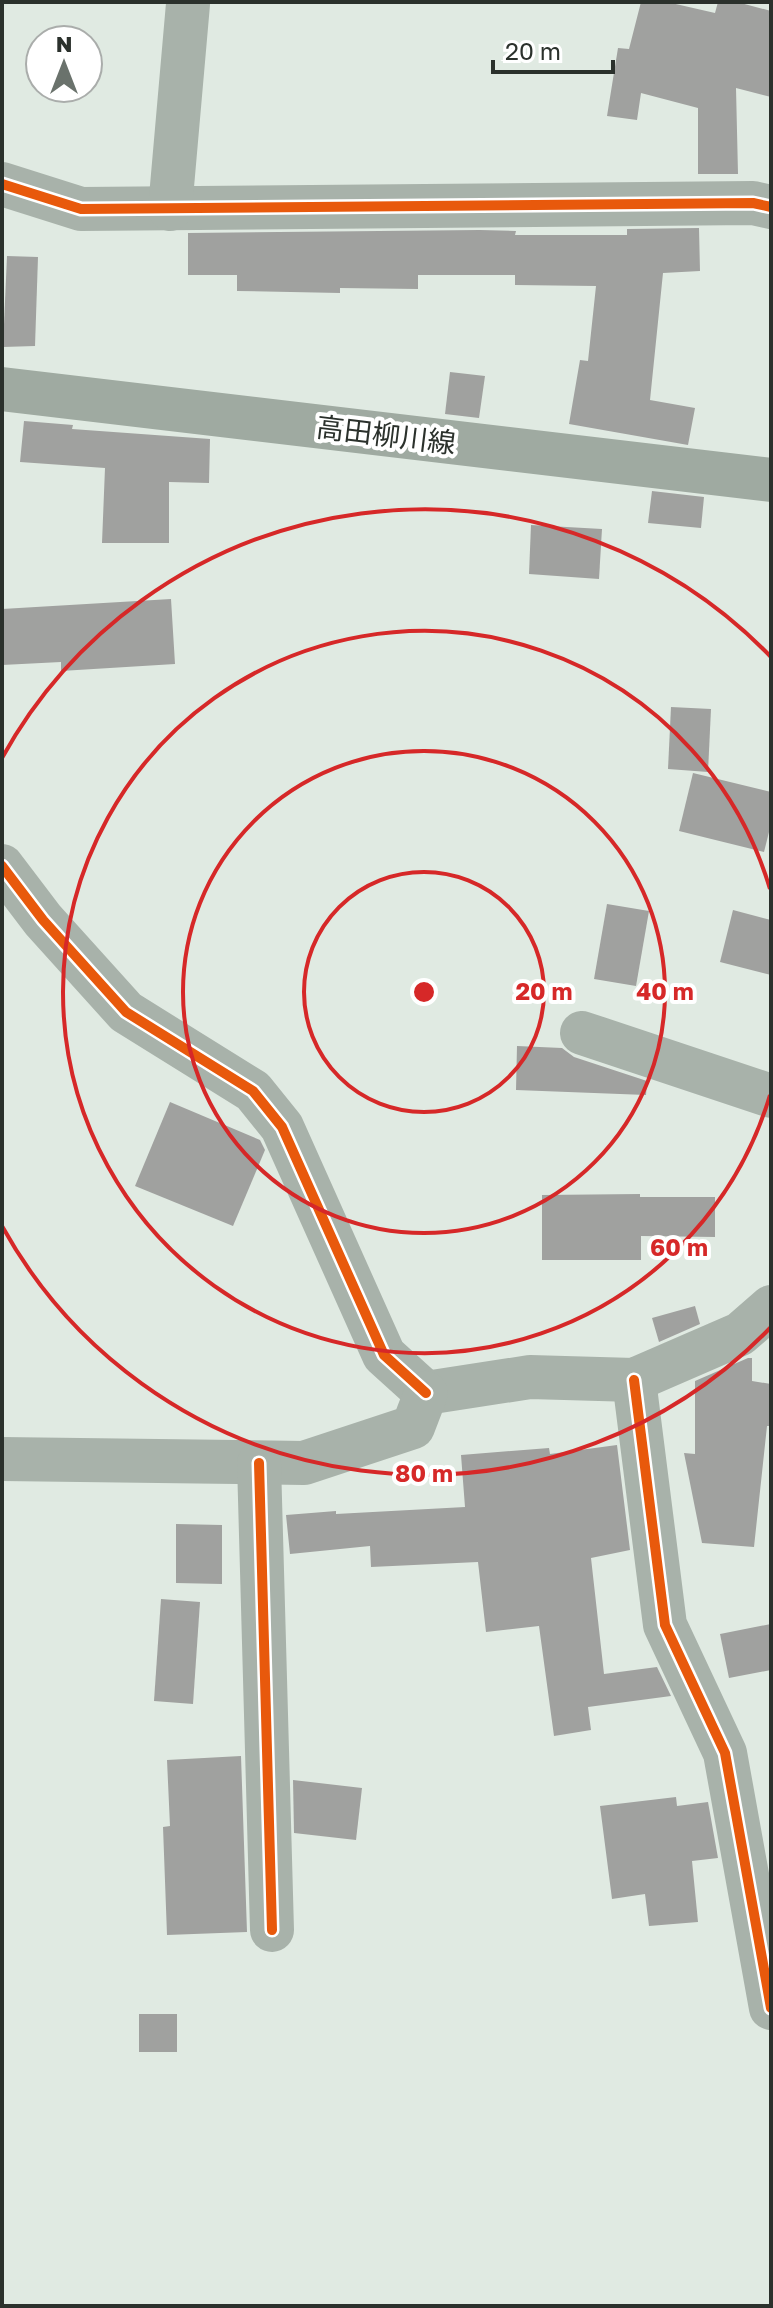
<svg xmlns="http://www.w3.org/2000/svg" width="773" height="2308" font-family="'Golos Text','Noto Sans JP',sans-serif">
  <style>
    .building { fill: #a0a19f }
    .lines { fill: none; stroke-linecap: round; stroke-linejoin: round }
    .minor { stroke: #a8b2aa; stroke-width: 44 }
    .major { stroke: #9faaa1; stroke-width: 44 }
    .cycleway-casing { stroke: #fff; stroke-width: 15 }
    .cycleway { stroke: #e8590c; stroke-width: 10 }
    .ring { fill: none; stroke: #d62828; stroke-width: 4 }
    .labels { text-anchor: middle; stroke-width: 8; stroke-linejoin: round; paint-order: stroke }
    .street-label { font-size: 28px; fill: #2b312c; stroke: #fff }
    .centre { fill: #d62828; stroke: #fff; stroke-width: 4 }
    .ring-label { font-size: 24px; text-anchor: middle; font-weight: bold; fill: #d62828; stroke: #fff; stroke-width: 8; stroke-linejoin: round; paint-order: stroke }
  </style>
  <rect width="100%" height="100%" fill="#e0eae2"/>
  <g class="building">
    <path d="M641,2H667L715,13L718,2H737L771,11V97L736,88L738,174H698V108L641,93L637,120L607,116L618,48L629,49Z"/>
    <path d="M699,228L700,271L663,273L650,400L695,408L688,445L569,424L580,360L588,361L596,286L515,285V275H418V289L340,288V293L237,291V275H188V233L480,230L516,231L515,235H627V229Z"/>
    <path d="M7,256L38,257L35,346L3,347Z"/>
    <path d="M450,372L485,376L479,418L445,414Z"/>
    <path d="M24,421L73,425L72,429L210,439L209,483L169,482V543H102L105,468L20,462Z"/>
    <path d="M652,491L704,497L701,528L648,523Z"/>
    <path d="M531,525L602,529L599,579L529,574Z"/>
    <path d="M171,599L175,664L61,671V662L2,665V609Z"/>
    <path d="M671,707L711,709L708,772L668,769Z"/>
    <path d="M693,773L771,792V824L764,852L679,831Z"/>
    <path d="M607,904L649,911L636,986L594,979Z"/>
    <path d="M733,910L771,920V975L720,962Z"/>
    <path d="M517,1046L562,1048L574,1057L647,1081L646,1095L516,1090Z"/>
    <path d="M170,1102L260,1140L265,1150L233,1226L135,1186Z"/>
    <path d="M640,1194V1197H715V1237L641,1236V1260H542V1195Z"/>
    <path d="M695,1306L700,1324L659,1342L652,1318Z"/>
    <path d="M748,1358H752V1381L771,1384V1426H767L754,1547L702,1543L684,1453L695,1454V1381Z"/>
    <path d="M617,1445L630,1550L591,1558L604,1674L657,1667L671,1696L588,1707L591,1730L554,1736L539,1626L486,1632L478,1562L371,1567L370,1546L290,1554L286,1515L336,1511V1514L465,1507L461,1455L549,1448L550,1454Z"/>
    <path d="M176,1524L222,1525V1584L176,1583Z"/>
    <path d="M161,1599L200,1602L193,1704L154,1701Z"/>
    <path d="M771,1624V1670L729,1678L720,1634Z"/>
    <path d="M241,1756L247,1932L167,1935L163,1827L170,1826L167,1760Z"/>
    <path d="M293,1780L362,1788L356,1840L294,1833Z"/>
    <path d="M676,1797L677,1806L708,1802L718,1858L692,1861L698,1922L649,1926L645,1894L612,1899L600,1806Z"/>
    <rect x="139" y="2014" width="38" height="38"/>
  </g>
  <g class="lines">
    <g class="minor">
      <path d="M2,184L81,209L753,203L771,207"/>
      <path d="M170,209L188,4"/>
      <path d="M2,866L43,920L126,1012L253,1091L282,1127L384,1355L426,1393"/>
      <path d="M582,1033L771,1096"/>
      <path d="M634,1380L665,1625L725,1753L771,2008"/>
      <path d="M426,1393L530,1377L634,1380L740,1334L771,1307"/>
      <path d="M2,1459L304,1463L413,1427L426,1393"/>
      <path d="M259,1463L272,1930"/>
    </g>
    <path class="major" d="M2,389L771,480"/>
    <defs>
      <g id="cycleway">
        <path d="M2,184L81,209L753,203L771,207"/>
        <path d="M2,866L43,920L126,1012L253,1091L282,1127L384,1355L426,1393"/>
        <path d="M634,1380L665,1625L725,1753L771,2008"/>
        <path d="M259,1463L272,1930"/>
      </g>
    </defs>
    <use href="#cycleway" class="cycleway-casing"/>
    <use href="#cycleway" class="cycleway"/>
  </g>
  <g class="ring">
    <circle cx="424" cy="992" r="120"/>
    <circle cx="424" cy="992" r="241"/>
    <path d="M770 1095A361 361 0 1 1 770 889"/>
    <path d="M771 1327A482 482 0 0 1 2 1226M2 758A482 482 0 0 1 771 657"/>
  </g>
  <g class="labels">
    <g class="street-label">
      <text transform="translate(386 435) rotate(7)" y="10">高田柳川線</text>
    </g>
  </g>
  <circle cx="424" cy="992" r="12" class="centre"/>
  <g class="ring-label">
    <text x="544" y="1000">20 m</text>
    <text x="665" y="1000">40 m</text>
    <text x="679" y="1256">60 m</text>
    <text x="424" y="1482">80 m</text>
  </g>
  <rect width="773" height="2308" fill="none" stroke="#2b312c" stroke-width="8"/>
  <g transform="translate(64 64)"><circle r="38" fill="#ffffff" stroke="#aaadab" stroke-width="2"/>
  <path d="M0-6L14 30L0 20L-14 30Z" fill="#6a726c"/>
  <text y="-12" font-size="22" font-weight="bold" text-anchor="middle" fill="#2b312c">N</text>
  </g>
  <path d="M493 60v12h120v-12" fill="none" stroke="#2b312c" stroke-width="4"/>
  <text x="505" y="60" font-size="24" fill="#2b312c" stroke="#ffffff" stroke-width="6" paint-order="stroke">20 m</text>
</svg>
